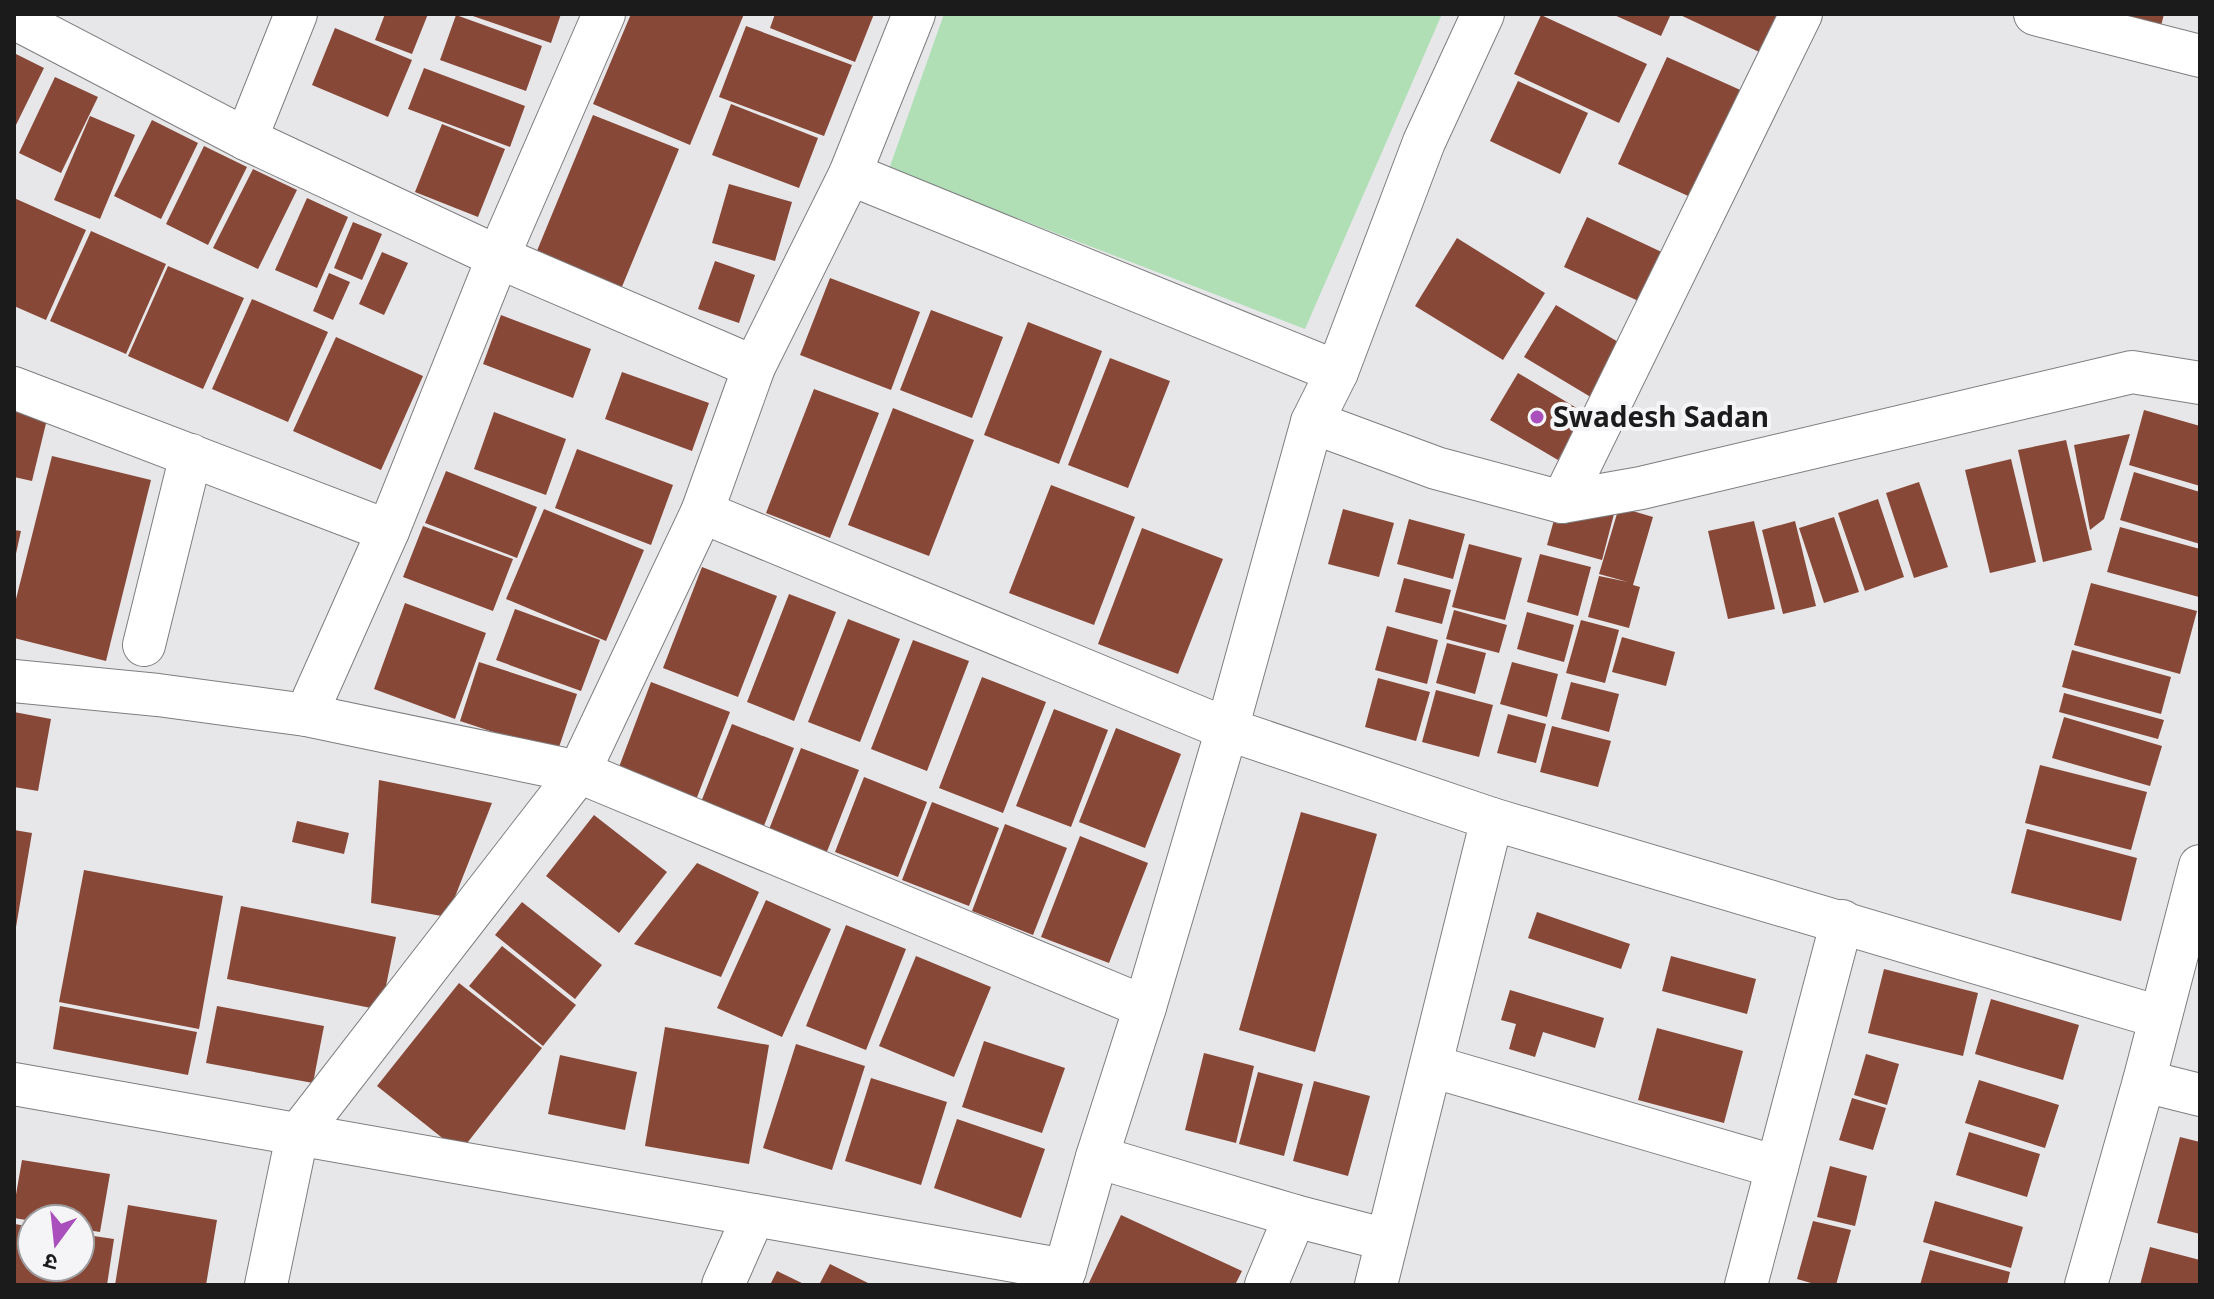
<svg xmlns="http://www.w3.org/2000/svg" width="2214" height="1299" font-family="Georgia,'Noto Sans Devanagari',serif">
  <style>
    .green { fill: #b0dfb6 }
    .building { fill: #884837 }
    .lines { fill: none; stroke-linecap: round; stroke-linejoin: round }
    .minor-casing { stroke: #7e7e80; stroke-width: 44 }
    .minor { stroke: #fff; stroke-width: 42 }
    .poi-dot { fill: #a950bd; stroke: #f5f4f7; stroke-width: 3 }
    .labels { text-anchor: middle; stroke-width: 8; stroke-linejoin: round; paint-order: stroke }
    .poi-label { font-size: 28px; font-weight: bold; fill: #1b1b1c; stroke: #f5f4f7; text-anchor: start }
  </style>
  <rect width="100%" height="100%" fill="#e7e7ea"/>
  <path class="green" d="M944,14H1442L1305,329L889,169Z"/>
  <g class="building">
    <path d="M385,14H428L412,54L375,40Z"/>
    <path d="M467,14H561L551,43Z"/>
    <path d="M631,14H744L690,145L593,104Z"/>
    <path d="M775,14H874L855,62L770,28Z"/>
    <path d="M1612,14H1671L1661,36Z"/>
    <path d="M1678,14H1790L1770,57Z"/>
    <path d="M2107,14H2164L2160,30Z"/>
    <path d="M456,15L542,46L526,91L440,60Z"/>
    <path d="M1541,15L1647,64L1619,123L1514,74Z"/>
    <path d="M746,26L852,65L824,136L719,97Z"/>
    <path d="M335,28L412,60L388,117L312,85Z"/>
    <path d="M14,53L44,68L14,129Z"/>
    <path d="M1667,57L1747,93L1697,200L1618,164Z"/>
    <path d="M424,68L525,106L510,147L408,109Z"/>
    <path d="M55,77L98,97L61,173L19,153Z"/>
    <path d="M1518,81L1588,113L1560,174L1490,141Z"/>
    <path d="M731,104L818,138L799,188L712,155Z"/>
    <path d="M593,115L679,149L619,294L534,258Z"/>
    <path d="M90,116L135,135L100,219L54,200Z"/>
    <path d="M152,120L198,143L161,219L114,196Z"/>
    <path d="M442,124L505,149L478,217L415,192Z"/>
    <path d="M204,146L247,167L208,245L166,224Z"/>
    <path d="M253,169L297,190L258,269L213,248Z"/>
    <path d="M729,184L792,202L775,261L712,243Z"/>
    <path d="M14,198L86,230L46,320L14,306Z"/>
    <path d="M307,198L348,217L317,288L275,270Z"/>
    <path d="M1587,217L1668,255L1645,304L1564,267Z"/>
    <path d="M353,222L382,234L362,280L334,268Z"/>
    <path d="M91,231L166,264L126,354L50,321Z"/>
    <path d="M1457,238L1545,293L1503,360L1415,306Z"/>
    <path d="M382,252L408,263L384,315L359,304Z"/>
    <path d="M715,261L755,275L739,323L698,309Z"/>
    <path d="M168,266L244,298L203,389L128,356Z"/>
    <path d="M329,273L350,282L333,320L313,311Z"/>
    <path d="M830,278L920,312L891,390L800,355Z"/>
    <path d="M252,299L328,332L288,422L212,389Z"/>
    <path d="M1556,305L1630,349L1599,402L1524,357Z"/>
    <path d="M931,310L1003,337L972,418L900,390Z"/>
    <path d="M501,315L591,349L573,398L483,364Z"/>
    <path d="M1028,322L1102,351L1059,464L984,435Z"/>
    <path d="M336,337L423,376L381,470L293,431Z"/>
    <path d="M1110,358L1170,381L1128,488L1068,465Z"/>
    <path d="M622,372L709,403L692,451L605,419Z"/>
    <path d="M1518,373L1585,413L1558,460L1490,420Z"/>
    <path d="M814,389L879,413L830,538L766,513Z"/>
    <path d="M14,403L49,411L32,481L14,477Z"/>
    <path d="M893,408L974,440L929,556L848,525Z"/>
    <path d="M2144,410L2200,426V486L2129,465Z"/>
    <path d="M494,412L566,439L546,495L474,469Z"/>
    <path d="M2130,434L2104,519L2090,530L2074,445Z"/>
    <path d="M2066,440L2092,550L2043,562L2018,450Z"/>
    <path d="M577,449L673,485L651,545L555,508Z"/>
    <path d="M52,456L151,480L106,661L14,638V607Z"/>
    <path d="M2011,459L2036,562L1990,573L1965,470Z"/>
    <path d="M446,471L537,507L517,558L425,523Z"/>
    <path d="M2134,472L2200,492V544L2120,520Z"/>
    <path d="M1919,482L1948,567L1914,578L1886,493Z"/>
    <path d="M1051,485L1135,517L1094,625L1009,593Z"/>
    <path d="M1878,499L1904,577L1865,591L1838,513Z"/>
    <path d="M1619,507L1653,517L1633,585L1640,587L1629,628L1588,617L1599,576L1628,582L1599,574Z"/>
    <path d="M544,509L644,550L606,641L506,599Z"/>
    <path d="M1343,509L1394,523L1379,577L1328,564Z"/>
    <path d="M1614,514L1602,560L1547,545L1554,520Z"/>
    <path d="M1834,517L1859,592L1824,603L1799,528Z"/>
    <path d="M1409,519L1465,534L1453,579L1397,564Z"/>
    <path d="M1754,521L1775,609L1728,619L1708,531Z"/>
    <path d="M1795,521L1816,606L1783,614L1762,530Z"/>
    <path d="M423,526L513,559L493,611L403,577Z"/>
    <path d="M2120,527L2200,549L2199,597L2107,572Z"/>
    <path d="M1142,528L1223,559L1178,674L1098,644Z"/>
    <path d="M14,530L21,531L15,558H14Z"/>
    <path d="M1469,544L1522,558L1505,620L1452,607Z"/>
    <path d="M1540,554L1591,567L1578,616L1527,602Z"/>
    <path d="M702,567L777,596L738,697L663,668Z"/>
    <path d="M1404,578L1451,590L1442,624L1395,612Z"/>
    <path d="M2091,583L2197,611L2180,674L2074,645Z"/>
    <path d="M789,594L836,612L794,721L747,702Z"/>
    <path d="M405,603L486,633L455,719L374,689Z"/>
    <path d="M515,609L600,640L581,691L496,660Z"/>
    <path d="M1454,610L1507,625L1499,653L1446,639Z"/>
    <path d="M1527,612L1574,625L1564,662L1517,649Z"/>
    <path d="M848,619L900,639L860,742L808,722Z"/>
    <path d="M1581,620L1619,630L1605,683L1566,673Z"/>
    <path d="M1387,626L1438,640L1427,684L1375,670Z"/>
    <path d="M1622,637L1675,652L1666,686L1612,672Z"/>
    <path d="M913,640L969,661L927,771L871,749Z"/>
    <path d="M1447,643L1486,653L1475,694L1436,683Z"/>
    <path d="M2072,650L2171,677L2161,714L2062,687Z"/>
    <path d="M479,662L577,694L557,753L460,721Z"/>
    <path d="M1512,662L1558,674L1547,717L1500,704Z"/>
    <path d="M982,677L1046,702L1003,813L939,788Z"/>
    <path d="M1378,678L1430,692L1416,741L1365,727Z"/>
    <path d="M651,682L730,712L694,805L616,775Z"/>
    <path d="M1571,682L1619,694L1609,732L1561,719Z"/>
    <path d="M1436,690L1493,705L1479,757L1422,742Z"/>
    <path d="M2064,693L2164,720L2158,739L2059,712Z"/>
    <path d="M1054,709L1108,730L1071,827L1016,806Z"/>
    <path d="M14,712L51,719L38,791L14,787Z"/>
    <path d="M1508,714L1546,724L1536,763L1497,753Z"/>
    <path d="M2064,717L2162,746L2150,786L2052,758Z"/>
    <path d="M732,724L794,748L762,831L699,807Z"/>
    <path d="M1552,726L1611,741L1598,787L1540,772Z"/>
    <path d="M1116,728L1181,754L1145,848L1079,822Z"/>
    <path d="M801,748L859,770L826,854L768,832Z"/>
    <path d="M2040,765L2147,792L2131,850L2025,823Z"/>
    <path d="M864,777L927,802L898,877L835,852Z"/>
    <path d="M379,780L492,803L447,917L371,903Z"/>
    <path d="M932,802L999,828L969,906L902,880Z"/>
    <path d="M1301,812L1377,834L1315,1052L1239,1030Z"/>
    <path d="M594,815L667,872L619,933L546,876Z"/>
    <path d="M297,821L349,833L344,854L292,842Z"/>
    <path d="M1005,824L1067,848L1033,935L972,911Z"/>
    <path d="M2027,829L2137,858L2121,921L2011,893Z"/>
    <path d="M14,830L32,833L16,927H14Z"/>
    <path d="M1080,836L1148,863L1109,963L1041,937Z"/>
    <path d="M697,863L759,892L721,977L634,944Z"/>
    <path d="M84,870L223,896L199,1029L59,1002Z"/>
    <path d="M766,900L831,929L782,1037L717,1008Z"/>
    <path d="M522,902L602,965L575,999L495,935Z"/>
    <path d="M241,906L396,937L381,1010L227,979Z"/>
    <path d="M1537,912L1630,944L1621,969L1528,938Z"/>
    <path d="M846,925L906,949L866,1050L806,1026Z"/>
    <path d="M502,946L576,1005L543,1046L469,986Z"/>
    <path d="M916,956L991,987L954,1077L879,1046Z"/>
    <path d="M1671,956L1756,979L1747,1014L1662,991Z"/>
    <path d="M1884,969L1978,993L1963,1056L1868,1033Z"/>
    <path d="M459,983L542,1048L460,1152L377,1086Z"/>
    <path d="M1510,990L1604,1018L1595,1048L1543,1032L1535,1057L1509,1049L1516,1024L1501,1020Z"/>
    <path d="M1991,999L2079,1025L2063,1080L1975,1054Z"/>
    <path d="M60,1006L197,1032L188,1075L53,1049Z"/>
    <path d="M217,1006L324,1026L313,1083L206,1063Z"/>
    <path d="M665,1027L769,1045L749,1164L645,1146Z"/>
    <path d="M1657,1028L1743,1051L1724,1123L1638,1100Z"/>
    <path d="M984,1041L1065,1068L1042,1133L962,1107Z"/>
    <path d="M796,1044L865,1066L832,1170L763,1148Z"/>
    <path d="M1204,1053L1254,1066L1236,1143L1185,1130Z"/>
    <path d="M1866,1054L1899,1064L1887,1105L1854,1095Z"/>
    <path d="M560,1055L637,1072L625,1130L548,1114Z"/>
    <path d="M1258,1072L1303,1084L1284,1156L1239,1144Z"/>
    <path d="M871,1078L947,1102L921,1185L845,1161Z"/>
    <path d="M1979,1080L2059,1105L2045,1148L1965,1123Z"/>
    <path d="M1314,1081L1370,1096L1348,1176L1293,1161Z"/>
    <path d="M1852,1098L1886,1108L1873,1150L1839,1140Z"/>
    <path d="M957,1119L1045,1149L1021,1218L934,1188Z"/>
    <path d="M1969,1132L2040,1154L2027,1197L1956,1175Z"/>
    <path d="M2180,1137L2200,1142V1234L2157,1223Z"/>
    <path d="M22,1160L110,1174L100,1232L80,1229V1219H32V1221L14,1218V1206Z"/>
    <path d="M1830,1166L1867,1176L1855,1226L1817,1217Z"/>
    <path d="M1935,1201L2023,1227L2011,1268L1923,1242Z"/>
    <path d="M128,1205L217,1220L206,1285H115Z"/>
    <path d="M1121,1215L1242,1271L1235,1285H1088Z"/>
    <path d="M1813,1221L1851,1230L1836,1285H1818L1797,1279Z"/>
    <path d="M15,1224L32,1227V1267H80V1234L114,1239L107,1285H14Z"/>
    <path d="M2150,1247L2200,1260V1285H2140Z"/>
    <path d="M1930,1250L2010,1272L2007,1285H1920Z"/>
    <path d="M830,1264L872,1285H819Z"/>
    <path d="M777,1271L806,1285H770Z"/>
  </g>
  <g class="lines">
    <defs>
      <g id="minor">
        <path d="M2035,14L2200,56"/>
        <path d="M14,18L246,139L498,257L754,367"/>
        <path d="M246,139L296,14"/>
        <path d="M850,174L1337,372"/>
        <path d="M14,388L388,531"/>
        <path d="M1312,422L1436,468L1562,502L1641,488L2132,372L2200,383"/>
        <path d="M1562,502L1801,14"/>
        <path d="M702,512L1227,729L1492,819L2159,1017"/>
        <path d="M144,645L191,455"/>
        <path d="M14,681L158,695L306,715L579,772L1145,1007"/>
        <path d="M306,715L388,531L498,257L604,14"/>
        <path d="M1431,1066L1777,1167"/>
        <path d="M2144,1081L2200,1095"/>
        <path d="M14,1084L1065,1270"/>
        <path d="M1097,1157L1295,1216L1387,1240"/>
        <path d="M266,1285L297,1136L579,772L702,512L754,367L850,174L914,14"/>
        <path d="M723,1285L754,1215"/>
        <path d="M1059,1285L1065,1270L1097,1157L1145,1007L1227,729L1312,422L1337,372L1424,142L1483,14"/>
        <path d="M1266,1285L1295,1216"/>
        <path d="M1376,1285L1492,819"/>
        <path d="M1746,1285L1842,921"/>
        <path d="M2086,1285L2144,1081L2200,866"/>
      </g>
    </defs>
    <use href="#minor" class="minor-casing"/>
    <use href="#minor" class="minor"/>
  </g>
  <circle class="poi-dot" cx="1537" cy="417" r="8"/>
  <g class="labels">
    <g class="poi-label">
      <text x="1553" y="427">Swadesh Sadan</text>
    </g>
  </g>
  <rect width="2214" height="1299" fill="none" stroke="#1b1b1c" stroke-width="32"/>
  <g transform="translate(56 1243) rotate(195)"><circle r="38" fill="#f5f4f7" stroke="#9e9d9f" stroke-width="2"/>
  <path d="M0-6L14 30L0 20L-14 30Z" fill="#a950bd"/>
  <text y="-12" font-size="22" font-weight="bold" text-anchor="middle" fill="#1b1b1c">उ</text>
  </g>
</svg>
